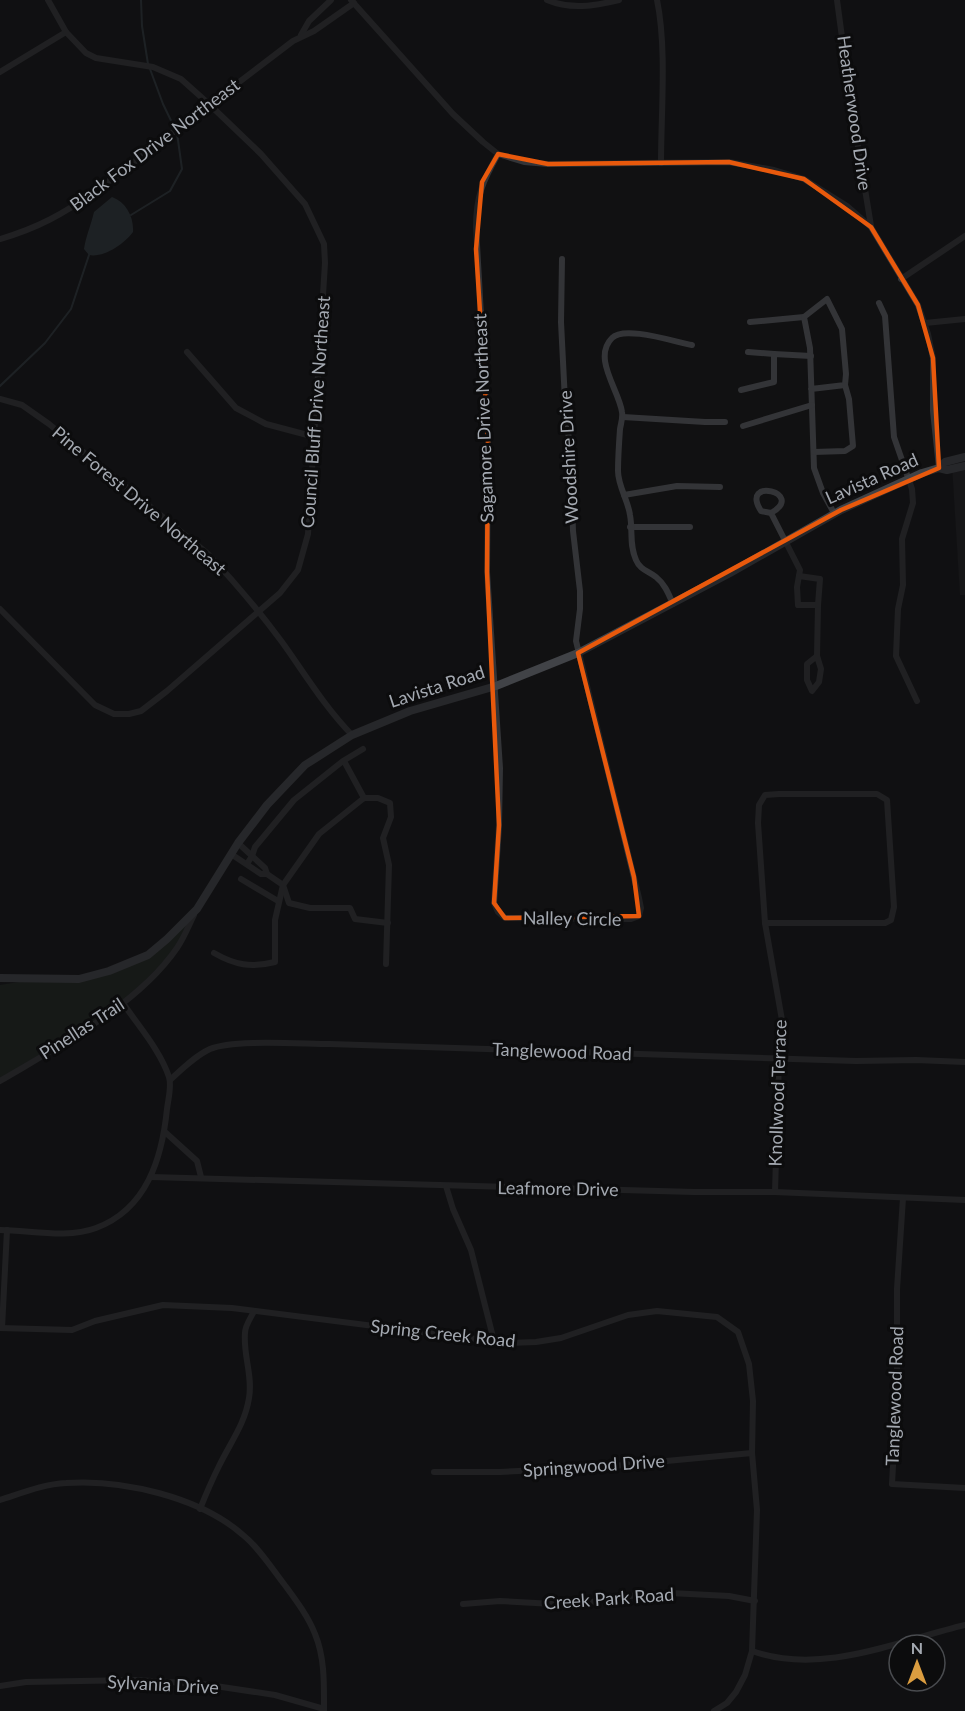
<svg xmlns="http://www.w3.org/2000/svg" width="965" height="1711" font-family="Lato,sans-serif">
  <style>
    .built { fill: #1d1d1f }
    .green { fill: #1e241e }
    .water { fill: #2e363b }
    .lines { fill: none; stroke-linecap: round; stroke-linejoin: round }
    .stream { stroke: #2e363b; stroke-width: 2 }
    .street { stroke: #333437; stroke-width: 6 }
    .secondary { stroke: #414347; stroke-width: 8 }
    .marked { fill: none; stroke: #e8590c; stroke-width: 4.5; stroke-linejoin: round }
    .labels { text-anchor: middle; stroke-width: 6; stroke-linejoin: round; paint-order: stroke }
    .street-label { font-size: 18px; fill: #a4a9b1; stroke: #0c0c0d }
  </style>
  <rect width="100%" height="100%" fill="#111112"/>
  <path class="built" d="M965,461V595H960L952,465Z"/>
  <path class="green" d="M197,909L178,947L123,1003L0,1079V985L43,978L79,979L148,955Z"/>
  <path class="water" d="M112,197C126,202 134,217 133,232C124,244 104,258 89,255L84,249C86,236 91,225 94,212Z"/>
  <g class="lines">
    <g class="stream">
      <path d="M141,0L142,26L148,64"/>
      <path d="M131,215L170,191L182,169L177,133L163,104L150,69"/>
      <path d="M0,386L45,343L71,309L89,255"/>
    </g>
    <g class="street">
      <path d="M351,0L453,114L483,142L498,154L524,162L548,164L729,162L774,170L804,179L847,206L871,227L918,305L928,334L933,358V411L939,468"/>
      <path d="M547,0C571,10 594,6 619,0"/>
      <path d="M657,0C667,48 661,113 661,163"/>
      <path d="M837,0L850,97L871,226"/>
      <path d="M301,35L309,21L331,0"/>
      <path d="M0,72L66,32"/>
      <path d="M498,154C483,181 476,196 476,227L488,438L487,572L500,768L499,825L494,903L498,912L505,918L631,919L639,916L641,908L639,898L576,641L580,609V591L573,531L570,444L566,421L561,322L562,259"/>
      <path d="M0,239C38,228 63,214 96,191L293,41L314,31L354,3"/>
      <path d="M901,279L965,236"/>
      <path d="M879,303L885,316L894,437L912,489L913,503L902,539L903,585L898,609L896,656L917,701"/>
      <path d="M750,322L804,317"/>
      <path d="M925,323L965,319"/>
      <path d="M187,352L236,408L266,424L315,437"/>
      <path d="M748,352L774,354"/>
      <path d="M811,389L845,385L846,374L842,329L827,299L804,317L810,348L814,468L823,493L834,513"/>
      <path d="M741,390L774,382V354L811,356"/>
      <path d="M0,399L22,405L49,424L207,553C234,581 259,611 282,642C305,674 324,706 352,735"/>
      <path d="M623,417L705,422H725"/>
      <path d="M743,426L812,405"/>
      <path d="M814,452L845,451L853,446L849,399L845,385"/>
      <path d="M624,495L677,486L720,487"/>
      <path d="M771,513C807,493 739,476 761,511L771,513L800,570L797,587L798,605H818L817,656L821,669L819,682L812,691L807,680V664L817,656"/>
      <path d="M630,527H690"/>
      <path d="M799,576L820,579L818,605"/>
      <path d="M673,604C669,595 665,584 656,577C649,571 640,570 636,560C629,544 633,531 630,515C628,500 618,486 618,471C618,457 619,443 620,429C621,423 623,418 622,412C619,390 592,358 612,338C624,325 675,342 692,345"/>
      <path d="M0,609L95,705L114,714H129L141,711L167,691L280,593L298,570L308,534L325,263L324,244L305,204L261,154L209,104L181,79L153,67L96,58L86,53L66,32L48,0"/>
      <path d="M344,761L364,798"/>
      <path d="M779,794H877L887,800L894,907L891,920L885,923H765L758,823L759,805L765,795Z"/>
      <path d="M238,843L265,868L267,874"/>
      <path d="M231,854L261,874H267L283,885L289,903L310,908H350L355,919L388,923"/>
      <path d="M247,864L252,856L255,847L294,800L343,761L363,749"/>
      <path d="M241,879L278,901"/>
      <path d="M765,923L782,1020L779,1059L775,1192"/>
      <path d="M214,953C235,965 251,968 275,962V920L283,885L319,834L364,798H378L390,803L391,817L383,838L389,865L386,964"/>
      <path d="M170,1080C182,1069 195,1056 210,1049C233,1039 302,1044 330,1044L856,1061L916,1060L965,1062"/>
      <path d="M0,1081C59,1046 138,1005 177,948C184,938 189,925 194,915"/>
      <path d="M165,1132L197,1161L201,1177"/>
      <path d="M151,1177L694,1192H775L965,1200"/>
      <path d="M446,1186L453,1209L471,1250L494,1341"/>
      <path d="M903,1198L897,1289V1392L892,1484L965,1488"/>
      <path d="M0,1230C30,1230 67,1239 96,1228C147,1209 162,1158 167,1109C168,1100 172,1086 169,1077C160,1050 139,1027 123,1003"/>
      <path d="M0,1328L72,1330L95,1321L163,1305L232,1308L508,1343L536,1342L561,1338L628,1315L657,1311L717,1317L738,1332L749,1364L753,1401L752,1453L757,1510L752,1651L745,1675L736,1692L727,1703L714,1711"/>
      <path d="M2,1328L7,1230"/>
      <path d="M434,1472H500L602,1467L752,1453"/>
      <path d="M0,1500C22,1493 44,1484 66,1483C122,1479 200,1497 243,1535C259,1548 271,1567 284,1584C295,1599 308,1616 315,1634C325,1658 324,1685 324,1711"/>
      <path d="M200,1509C206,1494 212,1480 219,1466C230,1443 245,1424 249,1398C253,1376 243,1355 245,1333C245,1325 251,1318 254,1311"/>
      <path d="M463,1604L500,1601L572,1605L643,1594L670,1593L729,1596L755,1601"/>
      <path d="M752,1651C822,1676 898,1641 965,1625"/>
      <path d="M0,1686L26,1682L135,1680L202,1684L275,1695L324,1709"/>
    </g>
    <g class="secondary">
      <path d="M939,468L945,462L965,457"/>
      <path d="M0,978L79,979L109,971L148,955L167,939L197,909L238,843L267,805L305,765L352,735L410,711L496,686L578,653L730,573L841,510L922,473L939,468L947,470L965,466"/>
    </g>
  </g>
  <path d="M0 0H965V1711H0ZM498,154L548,164L729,162L804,179L871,227L918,305L933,358L939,468L841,510L578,653L634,877L639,916L505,918L494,903L499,825L487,572L488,438L476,249L482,182Z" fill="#111112" fill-opacity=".55" fill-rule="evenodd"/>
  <path class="marked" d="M498,154L548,164L729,162L804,179L871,227L918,305L933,358L939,468L841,510L578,653L634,877L639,916L505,918L494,903L499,825L487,572L488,438L476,249L482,182Z"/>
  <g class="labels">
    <g class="street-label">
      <text transform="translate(854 113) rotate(82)" y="6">Heatherwood Drive</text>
      <text transform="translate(155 145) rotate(-37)" y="6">Black Fox Drive Northeast</text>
      <text transform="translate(316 412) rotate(-86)" y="6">Council Bluff Drive Northeast</text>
      <text transform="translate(484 418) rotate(-92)" y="6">Sagamore Drive Northeast</text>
      <text transform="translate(569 457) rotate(-93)" y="6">Woodshire Drive</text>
      <text transform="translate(872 479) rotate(-24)" y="6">Lavista Road</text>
      <text transform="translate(139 501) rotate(40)" y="6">Pine Forest Drive Northeast</text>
      <text transform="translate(437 687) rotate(-18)" y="6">Lavista Road</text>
      <text transform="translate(572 919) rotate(1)" y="6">Nalley Circle</text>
      <text transform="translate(82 1029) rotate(-33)" y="6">Pinellas Trail</text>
      <text transform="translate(562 1052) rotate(2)" y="6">Tanglewood Road</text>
      <text transform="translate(778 1093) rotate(-88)" y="6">Knollwood Terrace</text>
      <text transform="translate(558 1189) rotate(1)" y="6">Leafmore Drive</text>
      <text transform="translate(443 1334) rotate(6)" y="6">Spring Creek Road</text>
      <text transform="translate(895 1396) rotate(-88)" y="6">Tanglewood Road</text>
      <text transform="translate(594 1466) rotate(-4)" y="6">Springwood Drive</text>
      <text transform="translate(609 1599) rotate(-4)" y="6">Creek Park Road</text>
      <text transform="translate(163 1685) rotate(3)" y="6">Sylvania Drive</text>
    </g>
  </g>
  <g transform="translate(917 1663)"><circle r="28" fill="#0c0c0d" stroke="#494b4f" stroke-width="1.5"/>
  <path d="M0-4.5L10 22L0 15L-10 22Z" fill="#db9d40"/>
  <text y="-9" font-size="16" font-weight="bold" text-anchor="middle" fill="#a4a9b1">N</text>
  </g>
</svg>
